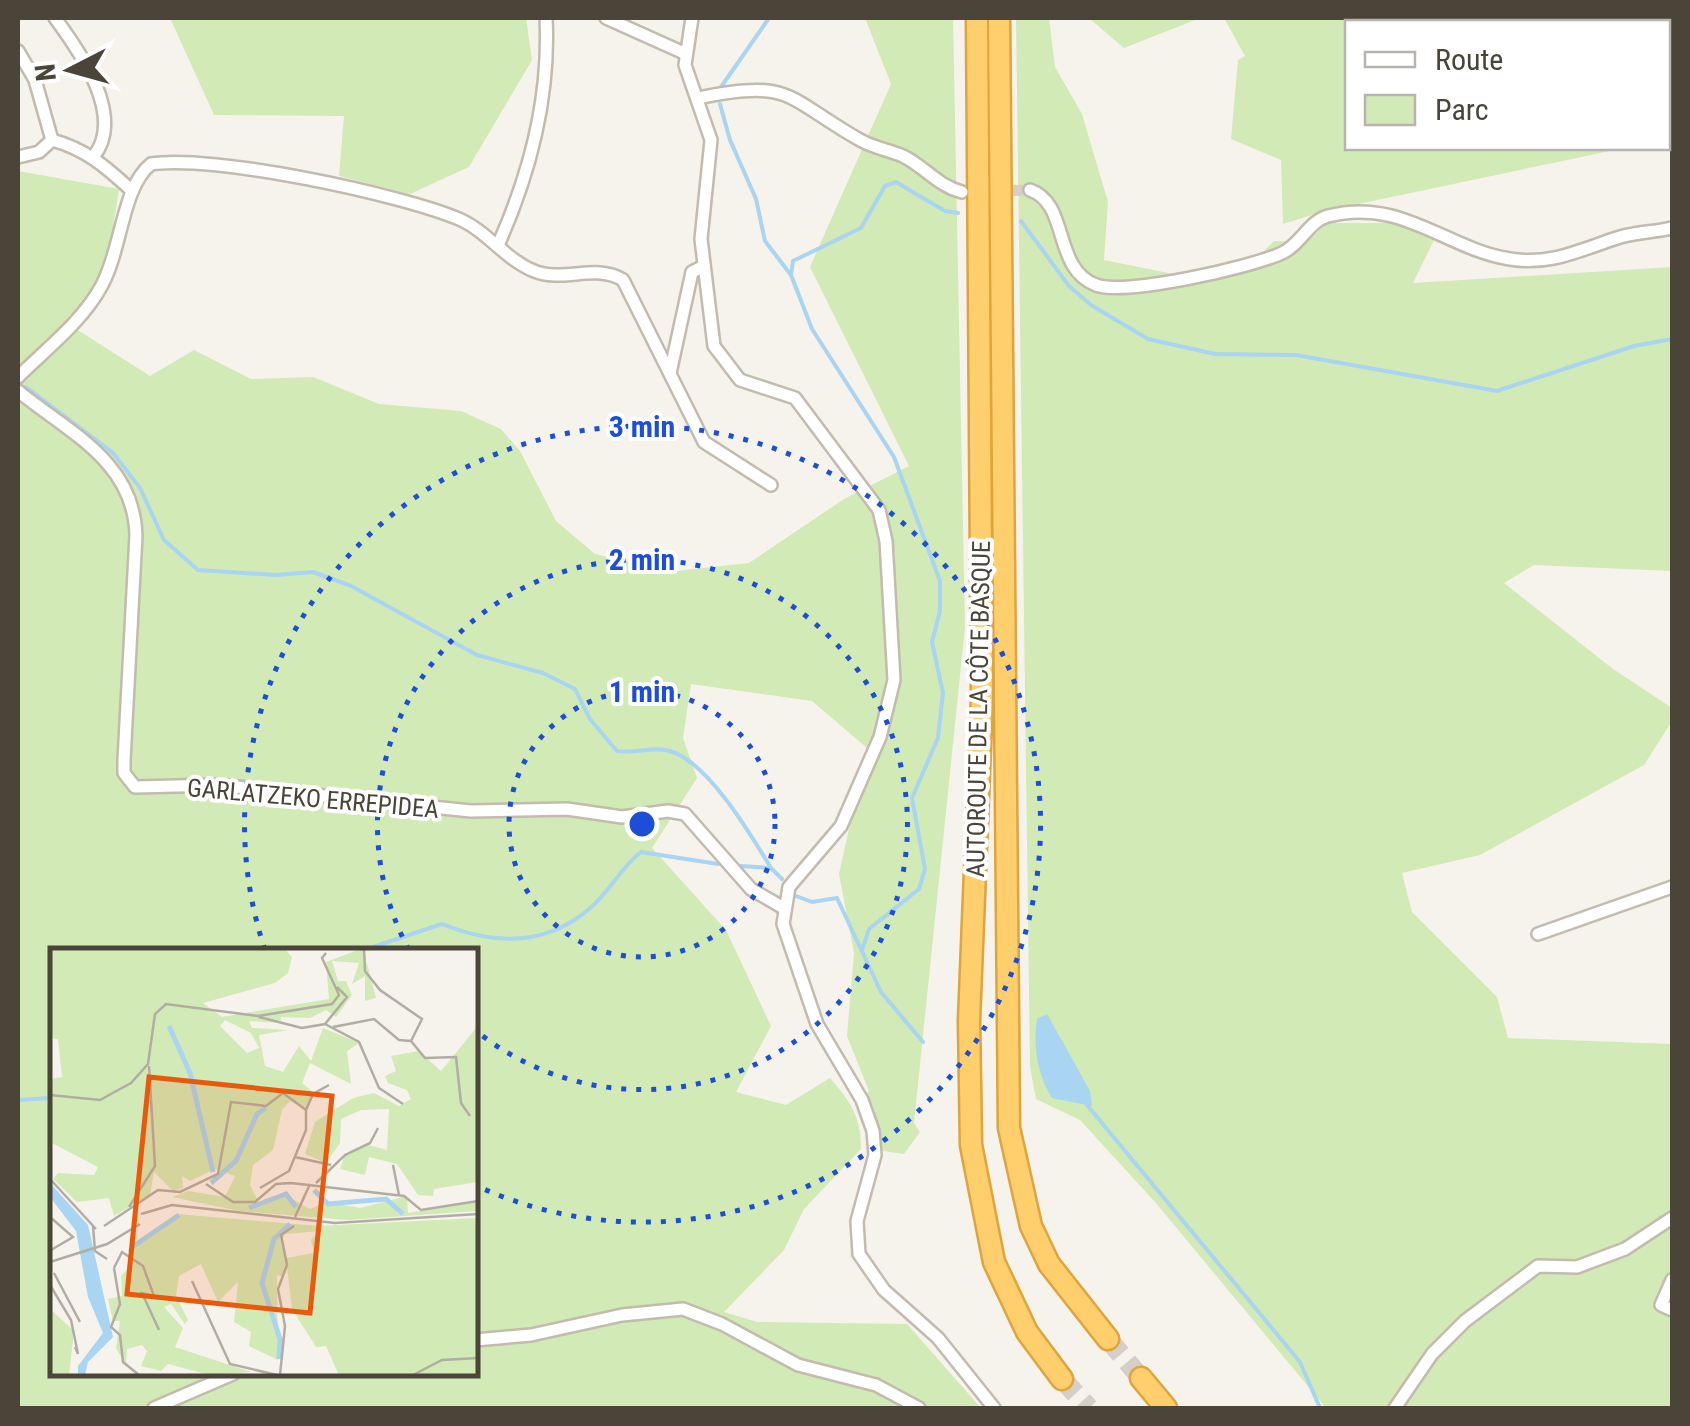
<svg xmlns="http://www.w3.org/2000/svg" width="1690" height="1426" font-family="'Roboto Condensed',sans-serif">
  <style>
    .green { fill: #d2eab5; fill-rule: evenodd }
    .water { fill: #a9d4f2 }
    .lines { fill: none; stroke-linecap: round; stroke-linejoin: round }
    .stream { stroke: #a9d4f2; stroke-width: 4 }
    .street-tunnel { stroke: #d4d0c8; stroke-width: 11; stroke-dasharray: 11 5.5; stroke-linecap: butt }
    .highway-tunnel { stroke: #d4d0c8; stroke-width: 20; stroke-dasharray: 20 10; stroke-linecap: butt }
    .street-casing { stroke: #c2bbae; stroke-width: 16 }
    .highway-casing { stroke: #e0a43c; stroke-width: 25 }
    .street { stroke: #fff; stroke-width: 11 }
    .highway { stroke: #ffcf6e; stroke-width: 20 }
    .ring { fill: none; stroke: #1d4ed8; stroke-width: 5; stroke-dasharray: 5 10 }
    .labels { text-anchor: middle; stroke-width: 8; stroke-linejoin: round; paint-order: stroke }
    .street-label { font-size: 25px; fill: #4b4439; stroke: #fff }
    .inset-river { fill: none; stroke: #a9d4f2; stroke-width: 5 }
    .inset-road { fill: none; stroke: #b2ada4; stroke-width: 2.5 }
    .view { fill: #e8590c; fill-opacity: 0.15; stroke: #e8590c; stroke-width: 5 }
    .inset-edge { fill: none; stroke: #4b4439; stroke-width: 5 }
    .centre { fill: #1d4ed8; stroke: #fff; stroke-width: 5 }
    .ring-label { font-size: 30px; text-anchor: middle; font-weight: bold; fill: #1d4ed8; stroke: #fff; stroke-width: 8; stroke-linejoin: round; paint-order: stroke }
  </style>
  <rect width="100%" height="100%" fill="#f6f3ec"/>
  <g class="green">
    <path d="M170,18H526L532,60L469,167L410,194L339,176L344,116L214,115Z"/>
    <path d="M865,18H953L965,627L914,1123L920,1132L904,1154L883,1151L866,1095L869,1091L847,1036L854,953L839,874L867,748L812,701L691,684L683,738L697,778L652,848L726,930L771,1026L736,1092L786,1105L830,1078C851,1102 861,1117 861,1149L804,1209L784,1250L724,1312L757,1322L907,1324L981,1408H18V171L119,189L107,267L73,327L150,376L194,350L251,379L313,377L379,404L461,411L501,429L520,451L556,521L595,554L676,571L749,563L844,499L909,466L810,267L891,84ZM52,951H475V1374H52Z"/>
    <path d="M1016,18H1049L1055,67L1082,114L1108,202L1104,260L1178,275L1259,256L1274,241L1305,242L1328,223H1406L1437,234L1413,283L1672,267V571L1534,565L1504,583L1613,669L1672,708V721L1644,765L1480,855L1402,873L1412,912L1497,997L1508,1038L1672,1044V1408H1326L1155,1202L1080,1120L1036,1099L1030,1067Z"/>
    <path d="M1089,18H1200L1124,48Z"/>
    <path d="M1224,18H1672V136L1668,138V22H1348V148H1624L1325,211L1283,224L1281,160L1231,139L1238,60L1245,56Z"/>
  </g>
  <path class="water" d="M1047,1014L1090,1091L1092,1106L1052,1098C1037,1074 1033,1046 1037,1019Z"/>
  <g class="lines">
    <g class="stream">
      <path d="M721,87L769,18"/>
      <path d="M720,104L730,140L756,199L765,241L791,275"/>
      <path d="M1021,221L1069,286L1091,305L1148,339L1215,354L1296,355L1497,391L1634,346L1672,339"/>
      <path d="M26,387L113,453L140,488L164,540L198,570L276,575L313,572L351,586L477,655L543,673L575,689L590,719L617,751C635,754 653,746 670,751C708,762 751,835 771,868"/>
      <path d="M741,866L771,868L782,879"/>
      <path d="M796,896L812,902L837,898L881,992L923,1042"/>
      <path d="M862,950L869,929L919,889L925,869L912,798L938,738L943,693L932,642L940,611V581L894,457L812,329L791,275L793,261L861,228L885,186L896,182L945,211L958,213"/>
      <path d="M361,951L442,924C492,944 544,948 589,909C609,893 620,868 641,852L718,864"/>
      <path d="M18,1100L52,1098"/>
      <path d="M1087,1105L1300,1362L1320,1408"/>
    </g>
    <path class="street-tunnel" d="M996,191L1030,190"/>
    <g class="highway-tunnel">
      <path d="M1108,1339L1141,1378"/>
      <path d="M1062,1379L1089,1408"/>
    </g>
    <defs>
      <g id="street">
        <path d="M55,18C81,53 125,116 94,156"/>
        <path d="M606,18L684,53"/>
        <path d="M692,18L685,65L711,140L701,239L714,346L740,380L795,398L879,510L886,541L894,680L880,737L841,826L789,887L783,924L817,1024L862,1100L873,1131L875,1155L857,1221L859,1254L884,1290L938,1338L994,1408"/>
        <path d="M18,51L35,80L52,140"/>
        <path d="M698,98C792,78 786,98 860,140C874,148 889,150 903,156C925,167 938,186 962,192"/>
        <path d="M18,157L39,152L52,140C85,149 105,166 130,189"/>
        <path d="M1030,190C1070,204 1052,268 1096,285C1125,296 1252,267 1282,253C1300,245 1309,221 1328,216C1401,197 1446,249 1510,259C1551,266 1582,249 1620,237C1637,232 1655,232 1672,228"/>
        <path d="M499,243C530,173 550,95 546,18"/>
        <path d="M670,373L692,272L704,266"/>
        <path d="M18,377C46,349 83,321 102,285C122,248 122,187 151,164C211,154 400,194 459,219C487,231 506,260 534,271C563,283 596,263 623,280L704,442L771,485"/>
        <path d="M18,391C68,432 134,461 136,535L124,760V773L135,787L218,785L471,811L567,809L622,817L668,811L685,814L751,889L782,907"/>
        <path d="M1538,934L1672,887"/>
        <path d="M1672,1280L1661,1305L1672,1310"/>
        <path d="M475,1340L531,1335L622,1315L683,1309L722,1324L798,1365L876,1385L919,1408"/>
        <path d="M154,1408L233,1374"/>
        <path d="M1395,1408L1432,1354L1465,1321L1538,1266L1577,1267L1625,1249L1672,1218"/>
      </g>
      <g id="highway">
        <path d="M977,18L982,697L969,1021L971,1145L994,1262L1027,1332L1062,1379"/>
        <path d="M999,18L1009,1128L1031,1226L1049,1264L1108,1339"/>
        <path d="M1141,1378L1166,1408"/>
      </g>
    </defs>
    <use href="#street" class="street-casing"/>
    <use href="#highway" class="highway-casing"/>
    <use href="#street" class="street"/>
    <use href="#highway" class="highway"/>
  </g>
  <g class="ring">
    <circle cx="642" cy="824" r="133"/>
    <path d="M409 950A265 265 0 1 1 475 1030"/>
    <path d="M265 950A398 398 0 1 1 477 1186"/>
  </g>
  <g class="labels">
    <g class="street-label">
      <text transform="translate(978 709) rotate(-89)" y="9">AUTOROUTE DE LA CÔTE BASQUE</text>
      <text transform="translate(313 798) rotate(5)" y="9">GARLATZEKO ERREPIDEA</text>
    </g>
  </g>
  <g transform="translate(50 948)">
    <rect width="428" height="428" fill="#f6f3ec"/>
    <path d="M0,0H234L242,9L238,25L225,35L153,55L172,69L279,51L276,14L313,0L326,50L315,53V28L302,36L309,15L282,13L288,33H296L302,47L286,69L276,62L260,70L231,69L230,75L199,73L202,80L238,82L209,87L215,118L233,124L249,98L261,113L273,80L309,95L297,103L301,136L260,115L252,135L262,143L257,161L240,153L232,162L223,202L203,217L200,237L211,258L237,248L260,261L276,254L310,260L357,248L358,265L427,254V263L297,272L189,263L122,249L138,243L175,249L185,228L165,221L140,233L132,228L133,240L123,243L104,224L100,247L64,268L59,250L27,254L3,231L8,225L44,227L48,219L0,194V131L12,129L8,91L0,90ZM175,72L201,85L209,100L197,105L170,78ZM427,79V234L384,241L383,248L368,247L347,216L319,209L315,227L290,221L294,209L318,197L337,202L339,161L311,162L291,171L290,195L276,215L255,206L265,174L303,150L324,145L349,158L361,151L357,142L338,135L335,128L346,123L341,108L369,103L391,123ZM127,266L268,278L427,270V427H289L276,398L266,399L242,361L236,310L264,305L261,292L269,283L235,286L231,295L236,316L233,329L227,327L228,412L199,398L201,384L184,374L188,334L168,354L151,316L129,328L126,348L138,372L135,376L121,356L114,359L133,380L125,399L201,424L160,427L118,416L111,423L91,418L97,403L92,397L77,401L76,417L66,400L70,373H63L58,351L72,348L71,328L82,316L78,301ZM0,361L24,383L19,427H0Z" fill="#d2eab5" fill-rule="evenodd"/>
    <path d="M0,235L38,277L63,389L38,414L35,427H28V418L53,385L38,349L26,283L0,249Z" fill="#a9d4f2"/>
    <path class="inset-river" d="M119,78L140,125L163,224M161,235L186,213L207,166L216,160M264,242L278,256L336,251L353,266M199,260L236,246L246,259M82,299L129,267M229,411L230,391L212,335L224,291L240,276"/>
    <path class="inset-road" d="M314,0L315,23L330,42L372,71L361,93L375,110L406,109L411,155L420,168M209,69L252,80L275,76L297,49L287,39M275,76L309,94L329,140L353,156M283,79L324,71L349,92L361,93M0,147L50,152L81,135L98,116L105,66L116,56L208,68L282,56L289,47L272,10L276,5M256,162L263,146L279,137M245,209L281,217M343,217L349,247M0,231L46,281M266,235L295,207L320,195L328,180M156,236L183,254H205L226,236L241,235L354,248L371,262L428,253M210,240L239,223L256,182V162M79,259L105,218L99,118M91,266L122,257L285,275L428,266M0,269L23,289L1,302M245,269L260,236M43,278L45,303L57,311M54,278L108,242L130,244L168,226L181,154L216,158L233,145L256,162M0,314L57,296L90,276M64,320L72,304L93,318L104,348L92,345L109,382M64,320L70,356L61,379L70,387L73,414L89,427M4,325L30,374M142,333L180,416L227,427M0,337L21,372L28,406L25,399M230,427L235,378L228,341L237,317L231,287L244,278M363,427L392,412L428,410"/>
    <path class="view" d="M99,129L282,148L260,365L77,346Z"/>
    <rect width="428" height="428" class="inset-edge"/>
  </g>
  <circle cx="642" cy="824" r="15" class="centre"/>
  <g class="ring-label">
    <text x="642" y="437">3 min</text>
    <text x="642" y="570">2 min</text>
    <text x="642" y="702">1 min</text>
  </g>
  <rect width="1690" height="1426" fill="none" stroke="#4b4439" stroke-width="40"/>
  <rect x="1345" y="20" width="325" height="130" fill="#ffffff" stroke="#b7b4b0" stroke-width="2.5"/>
  <rect x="1365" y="52" width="50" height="15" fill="#ffffff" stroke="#b7b4b0" stroke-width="2.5"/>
  <text x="1435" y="70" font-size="30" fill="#4b4439">Route</text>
  <rect x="1365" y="95" width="50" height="30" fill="#d2eab5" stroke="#b7b4b0" stroke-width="2.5"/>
  <text x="1435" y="120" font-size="30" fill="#4b4439">Parc</text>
  <g transform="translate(70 70) rotate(264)" stroke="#ffffff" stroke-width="8" paint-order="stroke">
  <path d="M0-8L18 38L0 25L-18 38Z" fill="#4b4439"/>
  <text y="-15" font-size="28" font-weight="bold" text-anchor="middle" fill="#4b4439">N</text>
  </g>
</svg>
